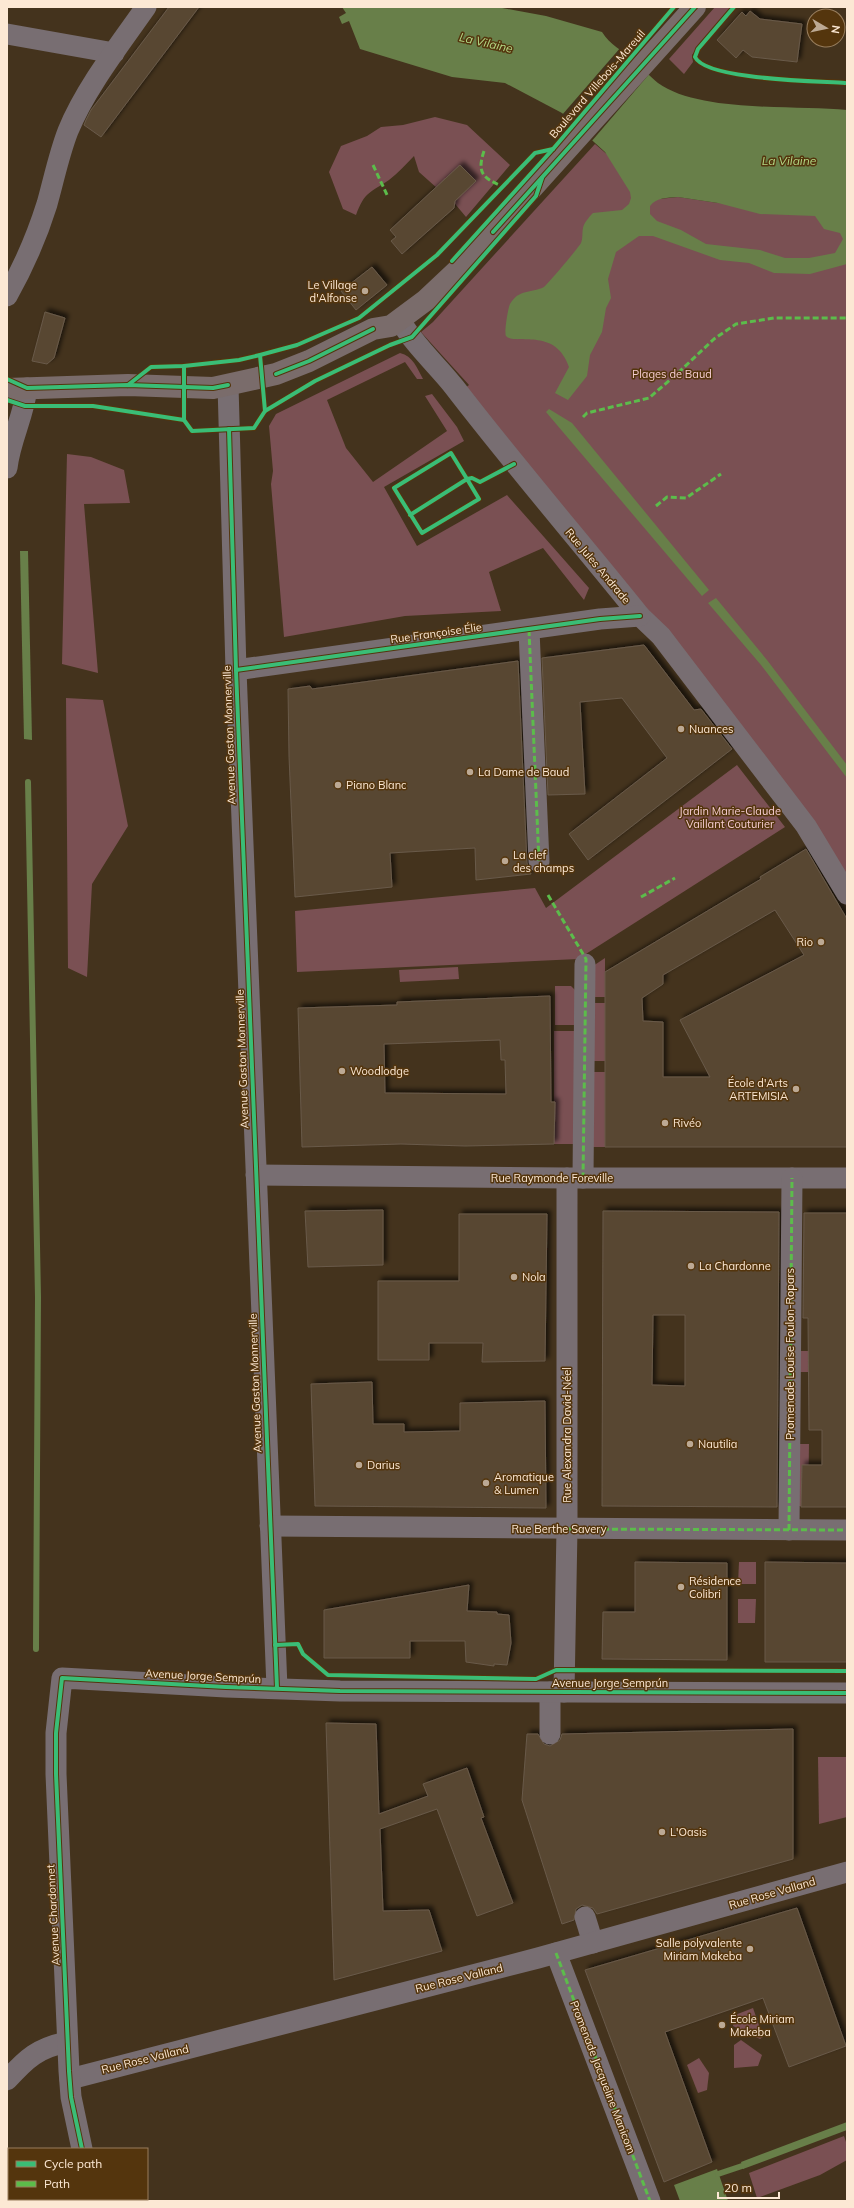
<svg xmlns="http://www.w3.org/2000/svg" width="854" height="2208" font-family="Mulish,sans-serif">
  <style>
    .green { fill: #7a5053 }
    .water { fill: #687f49; fill-rule: evenodd }
    .pier { fill: #44331d }
    .lines { fill: none; stroke-linecap: round; stroke-linejoin: round }
    .stream { stroke: #687f49; stroke-width: 6 }
    .building { fill: #584733; stroke: #695a49; fill-rule: evenodd; filter: url(#shadow) }
    .minor { stroke: #786e72; stroke-width: 21 }
    .major { stroke: #7a6c6b; stroke-width: 22 }
    .quiet { stroke: #5cbc4b; stroke-width: 3; stroke-dasharray: 6 3; stroke-linecap: butt }
    .cycleway-casing { stroke: #54350d; stroke-width: 6 }
    .cycleway { stroke: #3abd76; stroke-width: 4 }
    .poi-dot { fill: #bca994; stroke: #54350d; stroke-width: 1.5 }
    .labels { text-anchor: middle; stroke-width: 3; stroke-linejoin: round; paint-order: stroke }
    .street-label { font-size: 11px; fill: #fce8d4; stroke: #54350d }
    .poi-label { font-size: 11px; fill: #fce8d4; stroke: #54350d; text-anchor: start }
    .park-label { font-size: 11px; fill: #f5ccd2; stroke: #54350d }
    .water-label { font-size: 12px; font-style: italic; fill: #b2d885; stroke: #54350d }
  </style>
  <defs>
    <filter id="shadow"><feDropShadow dx="3.5" dy="-3.5" stdDeviation="2" flood-color="#0009"/></filter>
  </defs>
  <rect width="100%" height="100%" fill="#44331d"/>
  <g class="green">
    <path d="M715,7H732L692,55L693,62L684,74L669,59Z"/>
    <path d="M435,117L467,125L510,165L466,217L456,205L419,172L414,156C406,164 398,173 389,180C370,193 365,191 356,215L343,209L329,172L341,146L367,136L381,127L403,125Z"/>
    <path d="M595,144L659,199L678,197L718,203L847,207V877L460,392L469,385L421,332L433,322Z"/>
    <path d="M400,353C413,356 417,368 423,379H417L405,362L327,400L346,448L373,482L447,431L425,396L432,394L457,427L464,441L384,487L417,546L507,495L589,588L584,600L543,548L489,572L501,611L405,616L284,637L271,484L273,471L269,426L276,414Z"/>
    <path d="M67,454L91,457L124,470L130,503L84,504L98,673L62,664Z"/>
    <path d="M66,698L103,700L128,826L92,884L87,977L68,968Z"/>
    <path d="M737,765L785,827L578,959L297,972L295,911L535,888L546,908Z"/>
    <path d="M605,958V997H592L593,966Z"/>
    <path d="M458,967L459,979L400,982L399,970Z"/>
    <path d="M555,986H571L579,994V1025H555Z"/>
    <rect x="592" y="1003" width="13" height="58"/>
    <rect x="554" y="1031" width="25" height="113"/>
    <path d="M592,1072H605V1147H591Z"/>
    <path d="M794,1351H847L809,1372H794Z"/>
    <path d="M794,1444H809L808,1506H794Z"/>
    <path d="M739,1562H756V1584H738Z"/>
    <path d="M738,1599H756L755,1623H738Z"/>
    <path d="M818,1757H847V1817L819,1824Z"/>
    <path d="M753,2008L763,2037L760,2039L733,2026L735,2015Z"/>
    <path d="M741,2040L762,2055L758,2066L734,2068V2045Z"/>
    <path d="M699,2058L709,2073L707,2090L698,2093L687,2065Z"/>
    <path d="M844,2136L847,2145V2160L820,2175L757,2198L749,2173Z"/>
  </g>
  <g class="water">
    <path d="M342,7H497L546,16L602,32C610,45 622,50 634,60C642,67 650,77 658,83C699,113 797,105 847,110V264L810,274L774,273L749,263L720,260L653,236H639L616,252L608,279L611,298L606,308L602,332L590,355L587,376L568,400L555,393L569,367C555,326 515,346 506,336C504,333 508,308 510,304C520,288 530,294 544,287C547,285 579,247 581,243C583,239 582,232 583,228C584,223 589,217 593,213L622,210L629,204L631,198L630,192L605,152L562,113L505,83L452,77L360,49L349,21L342,24L339,17L346,13ZM678,197L718,203L760,214L815,216L824,229L840,233L843,239L835,253L809,258H785L760,250L706,244L681,230L657,221L650,214V206C657,197 667,198 678,197Z"/>
    <path d="M549,409L572,423L709,590L702,596L546,412Z"/>
    <path d="M20,551H28L32,740L24,739Z"/>
    <path d="M716,598L767,660L847,765V778L761,665L708,603Z"/>
    <path d="M847,2122V2130L743,2169L741,2162Z"/>
    <path d="M717,2169L728,2201H680L674,2185Z"/>
  </g>
  <path class="pier" d="M621,47L651,72L591,142L562,115Z"/>
  <g class="lines">
    <g class="stream">
      <path d="M28,782L38,1297L36,1649"/>
      <path d="M718,2174L742,2166"/>
    </g>
  </g>
  <g class="building">
    <path d="M169,7H199L101,137L84,125L86,120L91,110Z"/>
    <path d="M750,11L760,19L802,24L797,62L752,57L743,50L736,58L717,40L742,12L746,16Z"/>
    <path d="M460,165L476,181L455,201L454,208L402,254L391,241L396,237L390,230Z"/>
    <path d="M372,267L387,285L356,310L341,291Z"/>
    <path d="M45,312L65,318L54,358L47,364L32,361Z"/>
    <path d="M644,645L694,710L701,709L732,749L588,860L569,834L667,758L622,698L580,702L585,794L548,795L542,658Z"/>
    <path d="M518,661L527,863L531,874L476,880L475,848L390,853L392,887L295,897L289,756L288,689L310,686L312,689Z"/>
    <path d="M806,849L847,919V1147H605V972L761,879L760,877ZM775,910L804,955L680,1020L710,1077H663V1022L643,1021L642,998L663,984V975Z"/>
    <path d="M550,996L551,1102H555L554,1144L465,1146L401,1144L302,1147L298,1008L397,1005V1002ZM500,1040L501,1060H505L506,1094L385,1093L384,1044Z"/>
    <path d="M383,1210V1265L308,1267L305,1211Z"/>
    <path d="M603,1211L779,1212L777,1507L602,1506ZM653,1315H685V1386L652,1385Z"/>
    <path d="M804,1213H847V1507H801L802,1465H822V1430H809L808,1318H803Z"/>
    <path d="M459,1214H547L545,1361L482,1362L483,1343H429V1360H378V1281H459Z"/>
    <path d="M372,1382L373,1424H404V1432L460,1431V1403L545,1401L546,1508L315,1506L311,1384Z"/>
    <path d="M635,1562L727,1563V1660L602,1659L603,1612H635Z"/>
    <path d="M765,1562L847,1563V1662H765Z"/>
    <path d="M469,1585L467,1611L497,1612V1614L509,1615L511,1643L507,1665L494,1664V1666L466,1662L465,1641H410V1658H324V1610Z"/>
    <path d="M326,1723L376,1724L379,1814L428,1796L423,1784L467,1768L484,1817L481,1818L513,1903L477,1916L437,1809L380,1829L383,1911L429,1910L442,1951L334,1980Z"/>
    <path d="M793,1729V1859L597,1914L593,1908L582,1905L576,1909L574,1920L562,1924L522,1800L527,1734H538L544,1744L550,1746L560,1740L562,1734Z"/>
    <path d="M797,1908L846,2046L789,2067L763,1998L665,2032L712,2162L664,2182L585,1970Z"/>
  </g>
  <g class="lines">
    <g class="minor">
      <path d="M7,34L114,53"/>
      <path d="M7,296C24,266 37,236 47,204C54,179 59,154 68,131C85,89 120,44 146,7"/>
      <path d="M400,320C413,344 438,366 455,388C515,466 578,539 640,616L661,636L806,826L847,894"/>
      <path d="M228,385L236,670L277,1688"/>
      <path d="M7,468C10,440 24,416 27,388"/>
      <path d="M529,630L539,862"/>
      <path d="M236,670L600,619L640,616"/>
      <path d="M256,1175L567,1178H847"/>
      <path d="M583,1178L585,964"/>
      <path d="M270,1526L847,1530"/>
      <path d="M789,1530L792,1178"/>
      <path d="M564,1692L567,1529V1178"/>
      <path d="M550,1734V1692"/>
      <path d="M585,1917L593,1943"/>
      <path d="M556,1953L650,2201"/>
      <path d="M70,2079L538,1958L847,1872"/>
      <path d="M7,2080C27,2058 38,2048 67,2042"/>
      <path d="M82,2149L71,2097L69,2071L56,1774V1733L62,1678L226,1687L340,1691L847,1693"/>
      <path d="M95,2199L96,2201"/>
    </g>
    <path class="major" d="M7,389L128,385L213,388L276,374L309,361L373,329L391,326L426,300L460,268L695,7"/>
    <g class="quiet">
      <path d="M484,151C477,172 482,178 502,186"/>
      <path d="M373,165L388,197"/>
      <path d="M583,417L587,413L649,398L678,373L714,339L736,324L774,318H847"/>
      <path d="M656,506L667,497L686,498L721,474"/>
      <path d="M529,630L539,862"/>
      <path d="M548,895L586,959L583,1178"/>
      <path d="M641,897L675,878"/>
      <path d="M567,1529L847,1530"/>
      <path d="M789,1530L792,1178"/>
      <path d="M556,1953L650,2201"/>
    </g>
    <defs>
      <g id="cycleway">
        <path d="M734,7L698,49L695,57C706,80 818,81 845,83"/>
        <path d="M493,232L695,7"/>
        <path d="M452,261L553,149L674,7"/>
        <path d="M260,355L265,411"/>
        <path d="M184,366V420"/>
        <path d="M276,374L309,361L373,329"/>
        <path d="M7,379L27,388L128,385L213,388L228,385"/>
        <path d="M128,385L151,367L184,366L239,360L260,355L297,345L359,318L437,255L535,153L553,149"/>
        <path d="M7,400L25,406H93L184,420L192,431L254,428L265,411L315,381L390,345L412,337L536,196L542,178"/>
        <path d="M229,429L236,670L277,1688"/>
        <path d="M410,515L467,479L479,499L422,533L394,488L451,453L467,479L472,478L480,482L514,464"/>
        <path d="M236,670L600,619L640,616"/>
        <path d="M275,1645L298,1644L303,1654L328,1675L536,1679L556,1670L847,1671"/>
        <path d="M82,2149L71,2097L69,2071L56,1774V1733L62,1678L226,1687L340,1691L847,1693"/>
      </g>
    </defs>
    <use href="#cycleway" class="cycleway-casing"/>
    <use href="#cycleway" class="cycleway"/>
  </g>
  <g class="poi-dot">
    <circle cx="365" cy="291" r="4"/>
    <circle cx="681" cy="729" r="4"/>
    <circle cx="470" cy="772" r="4"/>
    <circle cx="338" cy="785" r="4"/>
    <circle cx="505" cy="861" r="4"/>
    <circle cx="821" cy="942" r="4"/>
    <circle cx="342" cy="1071" r="4"/>
    <circle cx="796" cy="1089" r="4"/>
    <circle cx="665" cy="1123" r="4"/>
    <circle cx="691" cy="1266" r="4"/>
    <circle cx="514" cy="1277" r="4"/>
    <circle cx="690" cy="1444" r="4"/>
    <circle cx="359" cy="1465" r="4"/>
    <circle cx="486" cy="1483" r="4"/>
    <circle cx="681" cy="1587" r="4"/>
    <circle cx="662" cy="1832" r="4"/>
    <circle cx="750" cy="1949" r="4"/>
    <circle cx="722" cy="2025" r="4"/>
  </g>
  <g class="labels">
    <g class="street-label">
      <text transform="translate(597 84) rotate(-49)" y="4">Boulevard Villebois-Mareuil</text>
      <text transform="translate(598 566) rotate(50)" y="4">Rue Jules Andrade</text>
      <text transform="translate(436 633) rotate(-8)" y="4">Rue Françoise Élie</text>
      <text transform="translate(229 735) rotate(-92)" y="4">Avenue Gaston Monnerville</text>
      <text transform="translate(242 1059) rotate(-92)" y="4">Avenue Gaston Monnerville</text>
      <text x="552" y="1182">Rue Raymonde Foreville</text>
      <text transform="translate(790 1354) rotate(-90)" y="4">Promenade Louise Foulon-Ropars</text>
      <text transform="translate(255 1383) rotate(-92)" y="4">Avenue Gaston Monnerville</text>
      <text transform="translate(567 1435) rotate(-90)" y="4">Rue Alexandra David-Néel</text>
      <text x="559" y="1533">Rue Berthe Savery</text>
      <text transform="translate(203 1676) rotate(3)" y="4">Avenue Jorge Semprún</text>
      <text x="610" y="1687">Avenue Jorge Semprún</text>
      <text transform="translate(772 1893) rotate(-16)" y="4">Rue Rose Valland</text>
      <text transform="translate(53 1915) rotate(-93)" y="4">Avenue Chardonnet</text>
      <text transform="translate(459 1978) rotate(-14)" y="4">Rue Rose Valland</text>
      <text transform="translate(145 2059) rotate(-14)" y="4">Rue Rose Valland</text>
      <text transform="translate(603 2077) rotate(69)" y="4">Promenade Jacqueline Manicom</text>
    </g>
    <g class="poi-label">
      <text x="357" y="289" text-anchor="end">Le Village<tspan x="357" dy="13">d'Alfonse</tspan></text>
      <text x="689" y="733">Nuances</text>
      <text x="478" y="776">La Dame de Baud</text>
      <text x="346" y="789">Piano Blanc</text>
      <text x="513" y="859">La clef<tspan x="513" dy="13">des champs</tspan></text>
      <text x="813" y="946" text-anchor="end">Rio</text>
      <text x="350" y="1075">Woodlodge</text>
      <text x="788" y="1087" text-anchor="end">École d'Arts<tspan x="788" dy="13">ARTEMISIA</tspan></text>
      <text x="673" y="1127">Rivéo</text>
      <text x="699" y="1270">La Chardonne</text>
      <text x="522" y="1281">Nola</text>
      <text x="698" y="1448">Nautilia</text>
      <text x="367" y="1469">Darius</text>
      <text x="494" y="1481">Aromatique<tspan x="494" dy="13">&amp; Lumen</tspan></text>
      <text x="689" y="1585">Résidence<tspan x="689" dy="13">Colibri</tspan></text>
      <text x="670" y="1836">L'Oasis</text>
      <text x="742" y="1947" text-anchor="end">Salle polyvalente<tspan x="742" dy="13">Miriam Makeba</tspan></text>
      <text x="730" y="2023">École Miriam<tspan x="730" dy="13">Makeba</tspan></text>
    </g>
    <g class="park-label">
      <text x="672" y="378">Plages de Baud</text>
      <text x="730" y="815">Jardin Marie-Claude<tspan x="730" dy="13">Vaillant Couturier</tspan></text>
    </g>
    <g class="water-label">
      <text transform="translate(486 43) rotate(13)" y="4">La Vilaine</text>
      <text x="789" y="165">La Vilaine</text>
    </g>
  </g>
  <rect width="854" height="2208" fill="none" stroke="#fce8d4" stroke-width="16"/>
  <rect x="8" y="2148" width="140" height="52" fill="#54350d" stroke="#977d5d"/>
  <rect x="16" y="2161" width="20" height="6" fill="#3abd76" stroke="#977d5d"/>
  <text x="44" y="2168" font-size="12" fill="#fce8d4">Cycle path</text>
  <rect x="16" y="2181" width="20" height="6" fill="#5cbc4b" stroke="#977d5d"/>
  <text x="44" y="2188" font-size="12" fill="#fce8d4">Path</text>
  <g transform="translate(826 28) rotate(99)"><circle r="19" fill="#54350d" stroke="#977d5d"/>
  <path d="M0-3L7 15L0 10L-7 15Z" fill="#bca994"/>
  <text y="-6" font-size="11" font-weight="bold" text-anchor="middle" fill="#fce8d4">N</text>
  </g>
  <path d="M718 2192v6h61v-6" fill="none" stroke="#fce8d4" stroke-width="2"/>
  <text x="724" y="2192" font-size="12" fill="#fce8d4" stroke="#54350d" stroke-width="3" paint-order="stroke">20 m</text>
</svg>
